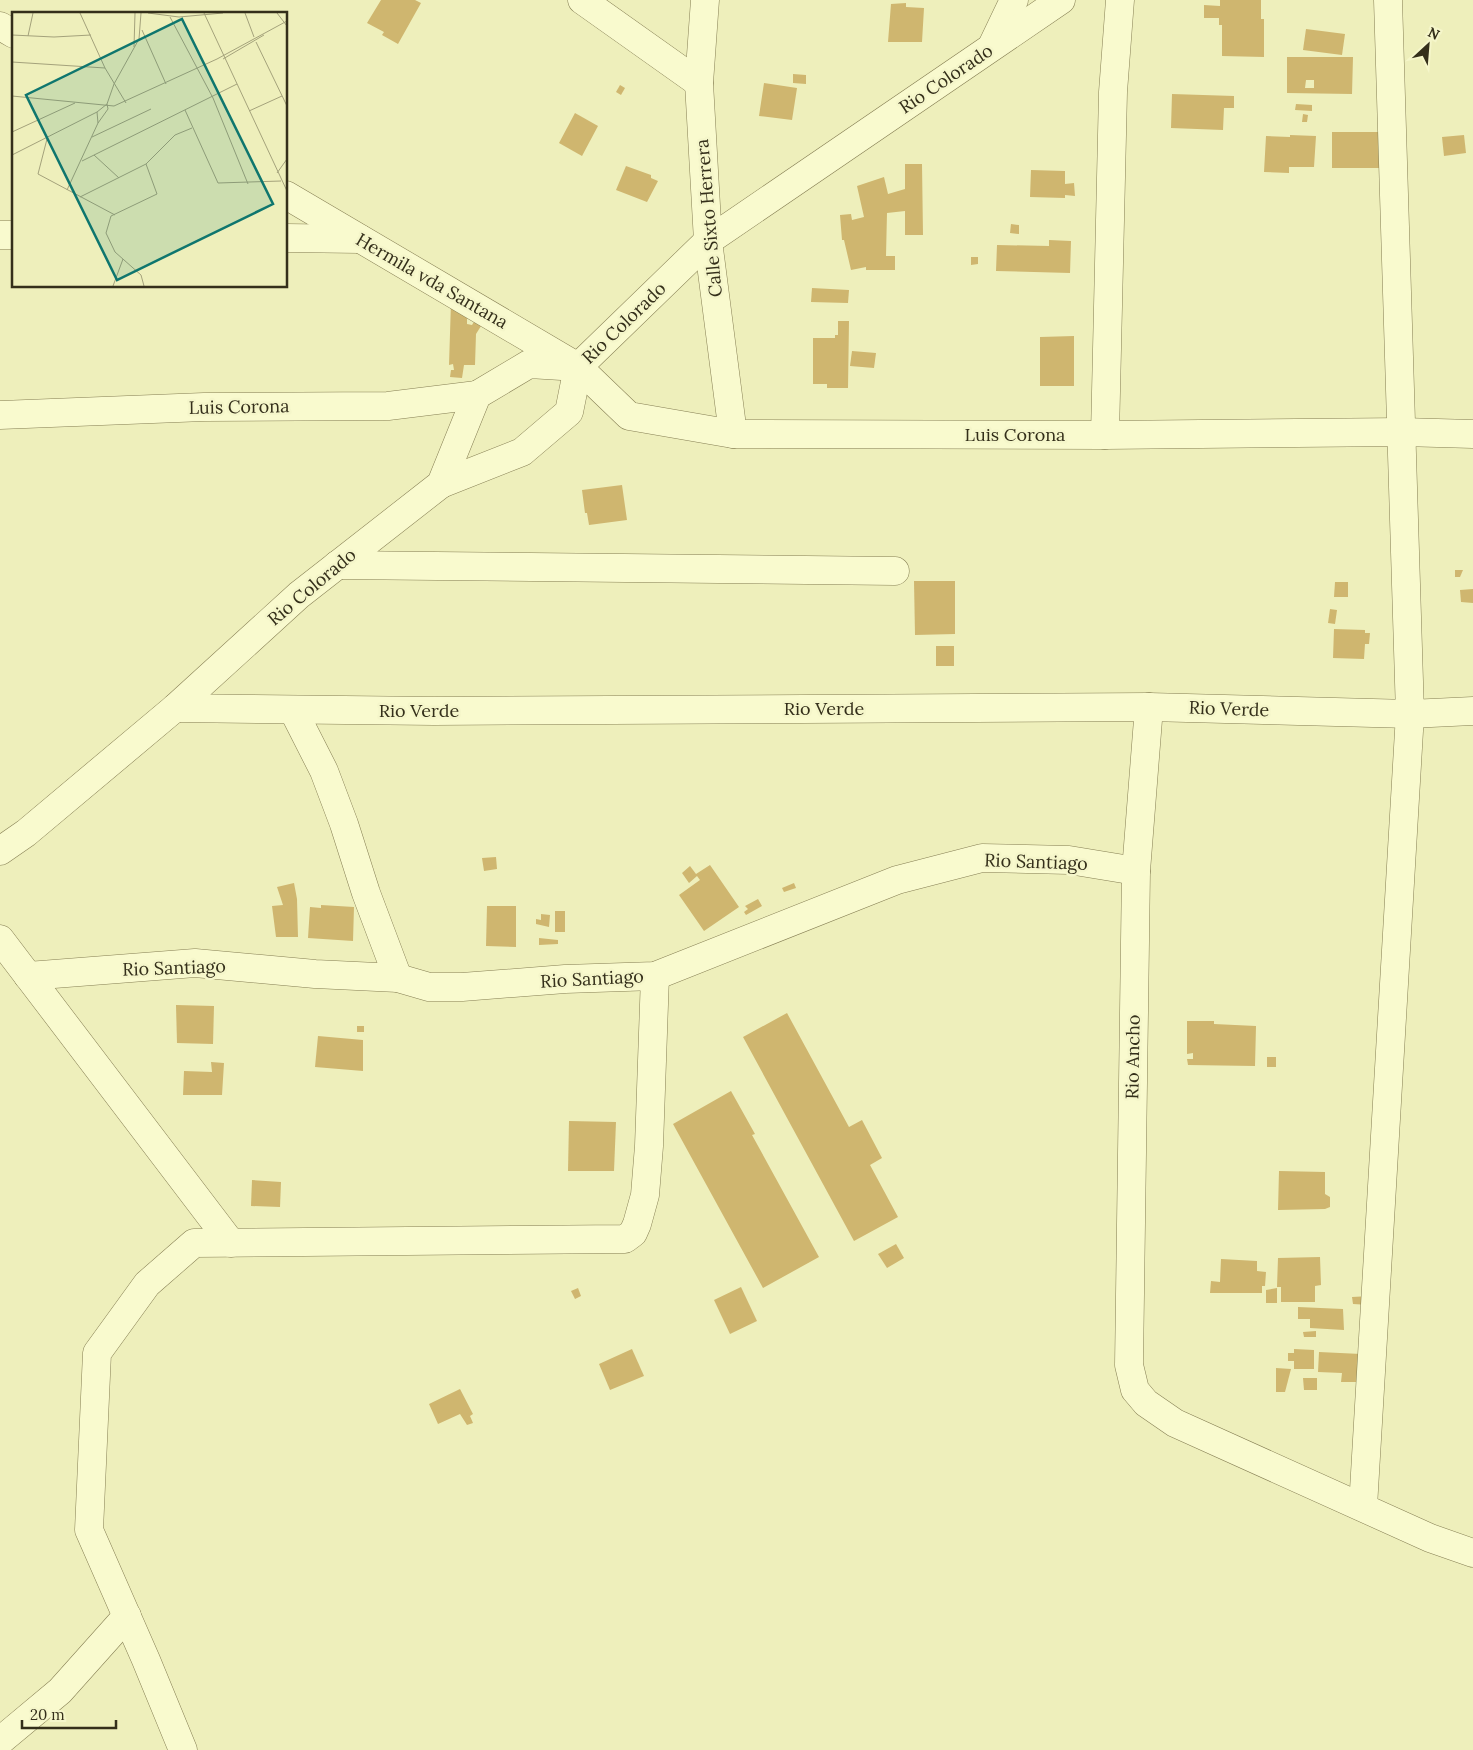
<svg xmlns="http://www.w3.org/2000/svg" width="1473" height="1750" font-family="Lora,serif">
  <style>
    .building { fill: #cfb66f; fill-rule: evenodd }
    .lines { fill: none; stroke-linecap: round; stroke-linejoin: round }
    .minor-casing { stroke: #867f54; stroke-width: 29 }
    .minor { stroke: #f9face; stroke-width: 28 }
    .labels { text-anchor: middle; stroke-width: 5; stroke-linejoin: round; paint-order: stroke }
    .street-label { font-size: 18px; fill: #342f1a; stroke: #f5f6ca }
    .inset-road { fill: none; stroke: #a4a27b; stroke-width: 1 }
    .view { fill: #0f766e; fill-opacity: 0.15; stroke: #0f766e; stroke-width: 2.5 }
    .inset-edge { fill: none; stroke: #342f1a; stroke-width: 2.5 }
  </style>
  <rect width="100%" height="100%" fill="#eeefbb"/>
  <g class="building">
    <path d="M381,0H415L421,3L398,44L382,35L384,32L367,23Z"/>
    <path d="M1220,0H1261V19H1264V57L1222,56V25H1219V18H1204V5L1220,6Z"/>
    <path d="M906,3V7L924,8L922,42H888L891,4Z"/>
    <path d="M1306,29L1345,34L1342,55L1303,50Z"/>
    <path d="M1287,57H1353L1352,94L1287,93ZM1306,80H1314V88H1305Z"/>
    <path d="M793,74L806,75V84L793,83Z"/>
    <path d="M764,83L797,88L792,120L759,116Z"/>
    <path d="M620,85L625,88L621,95L616,92Z"/>
    <path d="M1172,94L1234,96V108H1224L1223,130L1171,128Z"/>
    <path d="M1296,104L1312,105V111L1295,110Z"/>
    <path d="M575,113L598,126L582,156L559,143Z"/>
    <path d="M1303,114L1308,115L1307,122H1302Z"/>
    <rect x="1332" y="132" width="48" height="36"/>
    <path d="M1290,135L1316,136L1314,167H1289V173L1264,172L1266,136L1290,137Z"/>
    <path d="M1464,135L1466,153L1444,156L1442,137Z"/>
    <path d="M905,164H922L923,235H905V211L887,213L886,256H895V270H866V267L851,270L844,240H842L840,215L851,214L852,220L864,217L857,186L884,177L888,194L905,189Z"/>
    <path d="M626,166L651,175V178L658,181L647,202L616,190Z"/>
    <path d="M1031,170L1065,171V184L1074,183L1075,196L1065,195V198L1030,197Z"/>
    <path d="M1011,224L1019,225V234L1010,233Z"/>
    <path d="M1049,240L1071,241L1070,273L996,271L997,245L1049,246Z"/>
    <path d="M971,257H978V264L971,265Z"/>
    <path d="M812,288L849,290L848,303L811,302Z"/>
    <path d="M451,302L467,311V324L472,325L477,317L481,320V326L476,334L475,365H464L462,378L450,377L451,370H454L453,364L449,365Z"/>
    <path d="M838,321H849L848,388H827V384H813V338H835V335H838Z"/>
    <path d="M1074,336V386H1040V337Z"/>
    <path d="M852,351L876,353L874,368L850,366Z"/>
    <path d="M622,485L627,520L589,525L587,513H585L582,490Z"/>
    <path d="M1455,570H1463L1460,577H1455Z"/>
    <path d="M914,581H955V634L915,635Z"/>
    <path d="M1335,582H1348V597H1334Z"/>
    <path d="M1473,589V603L1461,602L1460,590Z"/>
    <path d="M1330,609L1337,610L1335,624L1328,623Z"/>
    <path d="M1334,629L1365,630V633H1370L1369,644H1365L1364,659L1333,658Z"/>
    <rect x="936" y="646" width="18" height="20"/>
    <path d="M496,857L497,869L484,871L482,858Z"/>
    <path d="M710,865L739,907L704,931L679,895L700,880L697,876L689,883L682,873L690,866L696,874Z"/>
    <path d="M294,883L297,899L298,937H276L272,906L283,905L277,887Z"/>
    <path d="M794,883L796,888L784,892L782,888Z"/>
    <path d="M758,899L762,906L746,915L744,912L748,909L745,906Z"/>
    <path d="M321,905L354,907L353,941L308,938L310,907L321,908Z"/>
    <path d="M487,906H516V947L486,946Z"/>
    <rect x="555" y="911" width="10" height="21"/>
    <path d="M541,914L550,915L549,927L536,924V919L541,920Z"/>
    <path d="M539,938L558,940V944L539,945Z"/>
    <path d="M176,1005L214,1006L213,1044L177,1043Z"/>
    <path d="M787,1013L849,1127L862,1120L882,1158L870,1165L898,1217L854,1241L743,1037Z"/>
    <path d="M1187,1021H1214V1024L1256,1026L1255,1066L1188,1065L1187,1059H1193V1053L1187,1054Z"/>
    <rect x="357" y="1026" width="7" height="6"/>
    <path d="M318,1036L363,1040V1071L315,1067Z"/>
    <rect x="1267" y="1057" width="9" height="10"/>
    <path d="M211,1062L224,1063L222,1095H183L184,1071L212,1072Z"/>
    <path d="M731,1091L755,1134L752,1135L819,1257L763,1288L673,1124Z"/>
    <path d="M569,1121L616,1122L614,1171H568Z"/>
    <path d="M1279,1171L1325,1172V1194L1330,1197V1207L1325,1209L1278,1210Z"/>
    <path d="M252,1180L281,1182L280,1207L251,1206Z"/>
    <path d="M896,1244L904,1258L887,1268L878,1254Z"/>
    <path d="M1320,1257L1321,1285L1315,1286V1302H1281V1287H1277L1278,1258Z"/>
    <path d="M1221,1259L1257,1261V1271L1266,1272L1265,1286H1262V1293H1210L1211,1281L1220,1282Z"/>
    <path d="M741,1287L757,1321L730,1334L714,1300Z"/>
    <path d="M578,1288L581,1296L575,1299L571,1291Z"/>
    <path d="M1277,1288V1303H1266V1290Z"/>
    <path d="M1370,1296V1305L1353,1304L1352,1297Z"/>
    <path d="M1298,1307L1343,1309L1344,1330L1310,1328V1319H1298Z"/>
    <path d="M1316,1331V1337H1304L1303,1332Z"/>
    <path d="M632,1349L644,1376L610,1390L599,1364Z"/>
    <path d="M1294,1349L1314,1350V1369H1294V1361H1288V1353H1294Z"/>
    <path d="M1319,1352L1361,1354L1360,1382H1341L1342,1373L1318,1372Z"/>
    <path d="M1276,1368L1291,1369L1285,1392H1276Z"/>
    <path d="M1303,1378H1317V1390H1304Z"/>
    <path d="M460,1389L473,1414L470,1416L473,1423L467,1425L460,1414L438,1424L429,1404Z"/>
  </g>
  <g class="lines">
    <defs>
      <g id="minor">
        <path d="M582,0L699,83"/>
        <path d="M705,0L699,83L708,241L733,434"/>
        <path d="M0,26L14,34"/>
        <path d="M992,46L1014,0"/>
        <path d="M286,195L578,367L629,416L733,434L1105,435L1402,432L1473,434"/>
        <path d="M0,235H14"/>
        <path d="M286,238L360,239"/>
        <path d="M0,415L204,407L388,406L477,395"/>
        <path d="M1105,435L1113,92L1120,0"/>
        <path d="M441,484L522,452L569,412L578,367"/>
        <path d="M337,565L895,571"/>
        <path d="M1149,707L1136,871L1129,1365L1135,1390L1146,1403L1175,1423L1430,1538L1473,1553"/>
        <path d="M175,708L434,711L1149,707L1410,714L1473,711"/>
        <path d="M293,710L324,771L344,824L366,893L398,978"/>
        <path d="M0,851L26,833L175,708L299,595L441,484L477,395L529,364L578,367L708,241L1061,0"/>
        <path d="M0,939L231,1243"/>
        <path d="M28,976L195,963L315,974L398,978L429,987H462L565,979L655,976L897,880L982,858L1069,860L1136,871"/>
        <path d="M1363,1507L1410,714L1388,0"/>
        <path d="M0,1741L60,1691L127,1616"/>
        <path d="M183,1750L146,1660L89,1530L97,1353L147,1284L194,1243L625,1239L633,1233L637,1224L645,1195L649,1146L655,976"/>
      </g>
    </defs>
    <use href="#minor" class="minor-casing"/>
    <use href="#minor" class="minor"/>
  </g>
  <g class="labels">
    <g class="street-label">
      <text transform="translate(946 79) rotate(-34)" y="6">Rio Colorado</text>
      <text transform="translate(709 218) rotate(-95)" y="6">Calle Sixto Herrera</text>
      <text transform="translate(432 281) rotate(30)" y="6">Hermila vda Santana</text>
      <text transform="translate(624 323) rotate(-44)" y="6">Rio Colorado</text>
      <text transform="translate(239 407) rotate(-1)" y="6">Luis Corona</text>
      <text x="1015" y="441">Luis Corona</text>
      <text transform="translate(312 587) rotate(-40)" y="6">Rio Colorado</text>
      <text x="824" y="715">Rio Verde</text>
      <text transform="translate(1229 709) rotate(2)" y="6">Rio Verde</text>
      <text x="419" y="717">Rio Verde</text>
      <text transform="translate(1036 862) rotate(2)" y="6">Rio Santiago</text>
      <text transform="translate(174 968) rotate(-2)" y="6">Rio Santiago</text>
      <text transform="translate(592 979) rotate(-3)" y="6">Rio Santiago</text>
      <text transform="translate(1133 1057) rotate(-89)" y="6">Rio Ancho</text>
    </g>
  </g>
  <g transform="translate(12 12)">
    <rect width="275" height="275" fill="#eeefbb"/>
    <path class="inset-road" d="M68,1L93,56L114,91M136,1L167,5L211,1M192,1L275,179M233,1L242,25M265,1L275,14M158,5L201,86L236,172M130,18L154,72M0,23L42,25L79,23M16,24L21,1M244,30L275,94M122,35L123,1M211,47L252,23M0,50L93,56M0,84L102,94L205,47L275,9M173,98L206,171L269,169M237,99L270,84M86,111L96,97L95,92M0,120L63,91M80,125L139,97M35,127L26,162L103,203M0,143L85,100M82,143L107,166M70,149L225,72M265,161L275,147M55,178L86,111L85,100L95,92L102,72L127,27L129,1M68,185L134,152L163,123L180,116M101,274L111,247M132,274L129,263L103,240L94,221L99,204L145,182L134,152"/>
    <path class="view" d="M170,7L261,192L105,268L14,83Z"/>
    <rect width="275" height="275" class="inset-edge"/>
  </g>
  <g transform="translate(1428 45) rotate(26)" stroke="#f5f6ca" stroke-width="4" paint-order="stroke">
  <path d="M0-4L9 19L0 12L-9 19Z" fill="#342f1a"/>
  <text y="-8" font-size="14" font-weight="bold" text-anchor="middle" fill="#342f1a">N</text>
  </g>
  <path d="M22 1720v8h94v-8" fill="none" stroke="#342f1a" stroke-width="2.5"/>
  <text x="30" y="1720" font-size="15" fill="#342f1a" stroke="#f5f6ca" stroke-width="4" paint-order="stroke">20 m</text>
</svg>
